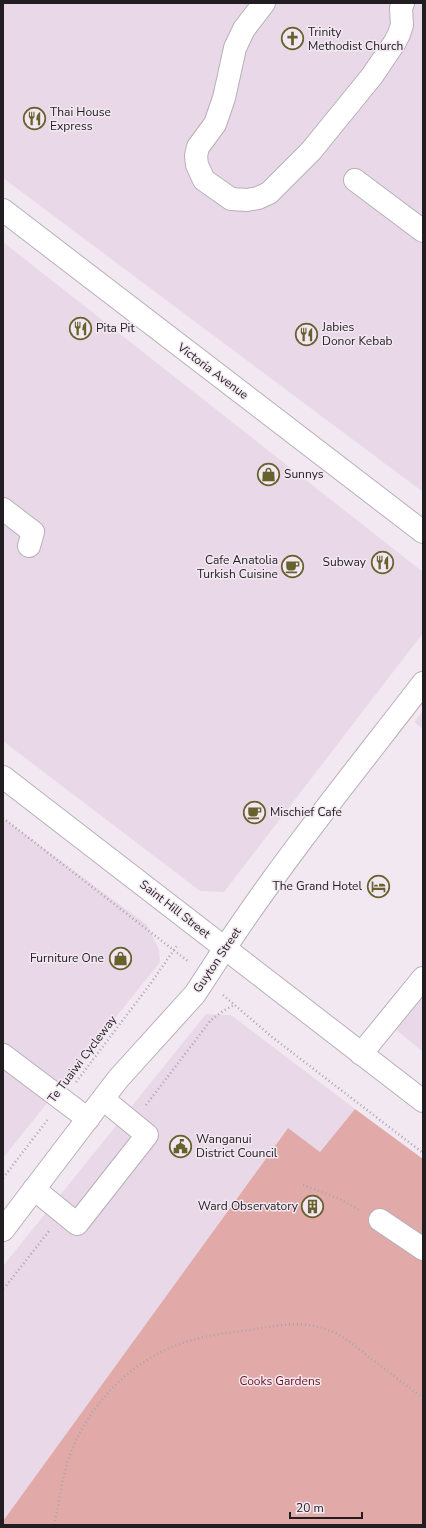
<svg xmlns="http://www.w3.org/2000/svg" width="426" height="1528" font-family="'Nunito Sans',sans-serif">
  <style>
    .built { fill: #e9d9e8 }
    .green { fill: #e1aaa9 }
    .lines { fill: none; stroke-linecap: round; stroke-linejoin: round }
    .minor-casing { stroke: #b8afb8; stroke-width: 24 }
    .major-casing { stroke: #b8afb8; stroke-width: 24 }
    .path { stroke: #aca4ab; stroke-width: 2.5; stroke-dasharray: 1 3; stroke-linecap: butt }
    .minor { stroke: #fff; stroke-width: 22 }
    .major { stroke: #fff; stroke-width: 22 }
    .labels { text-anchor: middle; stroke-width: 3; stroke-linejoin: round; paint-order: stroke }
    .poi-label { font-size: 12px; fill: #211d21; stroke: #f2e8f1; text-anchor: start }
    .street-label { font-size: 12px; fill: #211d21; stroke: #f2e8f1 }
    .park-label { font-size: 12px; fill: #6d0f1c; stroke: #f2e8f1 }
  </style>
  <rect width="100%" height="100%" fill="#f2e8f1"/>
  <g class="built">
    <path d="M3,3H423V492L3,178Z"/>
    <path d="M3,242L423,572V633L224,892L200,891L3,741Z"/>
    <path d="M423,711V729L414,722Z"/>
    <path d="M3,818L147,925L159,950L160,962L3,1158Z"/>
    <path d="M423,977V1052L393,1027Z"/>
    <path d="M206,1014L231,1015L355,1109L320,1152L287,1129L3,1521V1266Z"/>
  </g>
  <path class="green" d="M355,1109L423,1159V1525H3V1521L288,1128L320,1152Z"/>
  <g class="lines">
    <defs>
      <g id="minor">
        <path d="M264,3L244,29L235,48L224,98L215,124L198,147L196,156L197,165L204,180L231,199L247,200L258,198L269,193L311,151L372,76L395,42L399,34L402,25L401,8L403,3"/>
        <path d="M355,180L423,231"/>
        <path d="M3,210L423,532"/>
        <path d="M3,509L33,532L29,546"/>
        <path d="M225,948C286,856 356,770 423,683"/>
        <path d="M361,1054L423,978"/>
        <path d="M3,1055L88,1119"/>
        <path d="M34,1189L77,1224L147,1135L103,1099"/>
        <path d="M380,1220L423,1249"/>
      </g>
      <g id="major">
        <path d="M3,777L423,1101"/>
        <path d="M3,1230L118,1079L195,994L225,948"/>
      </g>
    </defs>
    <use href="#minor" class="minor-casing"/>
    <use href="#major" class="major-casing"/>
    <g class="path">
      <path d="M3,818L189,962"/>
      <path d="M223,995L272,1037L423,1153"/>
      <path d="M76,1082L151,983L178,944"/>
      <path d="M146,1105L211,1020L223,1011L234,1005"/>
      <path d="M3,1178L49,1118"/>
      <path d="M303,1185L340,1199L359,1210"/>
      <path d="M3,1288L6,1286L49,1231"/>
      <path d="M54,1525C60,1501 62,1475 71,1452C88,1409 122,1371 163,1351C187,1339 215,1334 242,1331C271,1327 299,1319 328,1330C344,1336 357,1347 370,1358C388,1371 405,1385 423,1398"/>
    </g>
    <use href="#minor" class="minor"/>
    <use href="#major" class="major"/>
  </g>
  <defs>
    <symbol id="church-ring" viewBox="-11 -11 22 22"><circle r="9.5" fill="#f2e8f1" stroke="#68612e" stroke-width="1.5"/><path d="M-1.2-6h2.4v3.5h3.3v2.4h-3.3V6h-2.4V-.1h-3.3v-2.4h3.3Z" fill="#68612e"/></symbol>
    <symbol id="restaurant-ring" viewBox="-11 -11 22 22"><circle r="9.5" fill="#f2e8f1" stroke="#68612e" stroke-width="1.5"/><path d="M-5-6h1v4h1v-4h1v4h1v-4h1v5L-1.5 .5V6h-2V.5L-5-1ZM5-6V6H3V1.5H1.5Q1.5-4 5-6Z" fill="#68612e"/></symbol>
    <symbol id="shop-ring" viewBox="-11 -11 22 22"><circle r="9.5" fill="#f2e8f1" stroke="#68612e" stroke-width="1.5"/><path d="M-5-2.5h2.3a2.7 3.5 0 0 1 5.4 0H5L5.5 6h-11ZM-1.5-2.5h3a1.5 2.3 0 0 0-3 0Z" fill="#68612e"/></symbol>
    <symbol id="cafe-ring" viewBox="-11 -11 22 22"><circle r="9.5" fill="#f2e8f1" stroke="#68612e" stroke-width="1.5"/><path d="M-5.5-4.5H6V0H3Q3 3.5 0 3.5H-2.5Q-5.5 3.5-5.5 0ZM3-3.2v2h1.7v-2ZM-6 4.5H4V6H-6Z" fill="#68612e"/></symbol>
    <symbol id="hotel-ring" viewBox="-11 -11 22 22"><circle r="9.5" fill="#f2e8f1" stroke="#68612e" stroke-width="1.5"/><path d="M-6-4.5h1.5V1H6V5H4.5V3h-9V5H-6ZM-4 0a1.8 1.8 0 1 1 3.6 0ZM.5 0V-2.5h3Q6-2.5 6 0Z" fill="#68612e"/></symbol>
    <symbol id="civic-ring" viewBox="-11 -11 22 22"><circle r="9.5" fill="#f2e8f1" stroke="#68612e" stroke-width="1.5"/><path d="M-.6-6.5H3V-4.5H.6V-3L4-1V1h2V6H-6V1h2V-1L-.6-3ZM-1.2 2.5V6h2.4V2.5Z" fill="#68612e"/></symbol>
    <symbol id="building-ring" viewBox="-11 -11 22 22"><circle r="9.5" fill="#f2e8f1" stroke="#68612e" stroke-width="1.5"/><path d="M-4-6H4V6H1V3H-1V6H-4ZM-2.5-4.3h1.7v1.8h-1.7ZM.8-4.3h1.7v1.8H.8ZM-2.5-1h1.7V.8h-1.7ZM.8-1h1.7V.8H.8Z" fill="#68612e"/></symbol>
  </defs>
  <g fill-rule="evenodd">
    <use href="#church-ring" x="280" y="26" width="25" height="25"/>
    <use href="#restaurant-ring" x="22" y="106" width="25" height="25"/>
    <use href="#restaurant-ring" x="68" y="316" width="25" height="25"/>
    <use href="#restaurant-ring" x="294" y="322" width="25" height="25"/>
    <use href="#shop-ring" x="256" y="462" width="25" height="25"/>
    <use href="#restaurant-ring" x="370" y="550" width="25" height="25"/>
    <use href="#cafe-ring" x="280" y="554" width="25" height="25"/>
    <use href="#cafe-ring" x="242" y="800" width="25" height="25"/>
    <use href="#hotel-ring" x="366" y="874" width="25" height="25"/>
    <use href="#shop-ring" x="108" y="946" width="25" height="25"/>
    <use href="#civic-ring" x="168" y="1134" width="25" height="25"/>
    <use href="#building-ring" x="300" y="1194" width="25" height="25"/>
  </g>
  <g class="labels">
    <g class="poi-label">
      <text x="308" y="36">Trinity<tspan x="308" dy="14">Methodist Church</tspan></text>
      <text x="50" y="116">Thai House<tspan x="50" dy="14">Express</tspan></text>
      <text x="322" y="331">Jabies<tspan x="322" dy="14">Donor Kebab</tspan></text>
      <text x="96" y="332">Pita Pit</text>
      <text x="284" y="478">Sunnys</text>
      <text x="278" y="564" text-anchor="end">Cafe Anatolia<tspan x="278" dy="14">Turkish Cuisine</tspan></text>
      <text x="366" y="566" text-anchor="end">Subway</text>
      <text x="270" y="816">Mischief Cafe</text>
      <text x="362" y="890" text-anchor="end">The Grand Hotel</text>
      <text x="104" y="962" text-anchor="end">Furniture One</text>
      <text x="196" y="1143">Wanganui<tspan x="196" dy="14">District Council</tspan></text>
      <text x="298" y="1210" text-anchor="end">Ward Observatory</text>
    </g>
    <g class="street-label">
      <text transform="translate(213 371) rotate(37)" y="4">Victoria Avenue</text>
      <text transform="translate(175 909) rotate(38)" y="4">Saint Hill Street</text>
      <text transform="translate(217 960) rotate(-56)" y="4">Guyton Street</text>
      <text transform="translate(82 1059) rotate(-53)" y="4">Te Tuaiwi Cycleway</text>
    </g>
    <g class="park-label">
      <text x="280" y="1385">Cooks Gardens</text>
    </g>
  </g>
  <rect width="426" height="1528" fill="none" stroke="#211d21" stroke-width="8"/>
  <path d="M290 1512v6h72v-6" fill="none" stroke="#211d21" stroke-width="2"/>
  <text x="296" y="1512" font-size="12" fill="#211d21" stroke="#f2e8f1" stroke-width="3" paint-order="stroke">20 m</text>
</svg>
